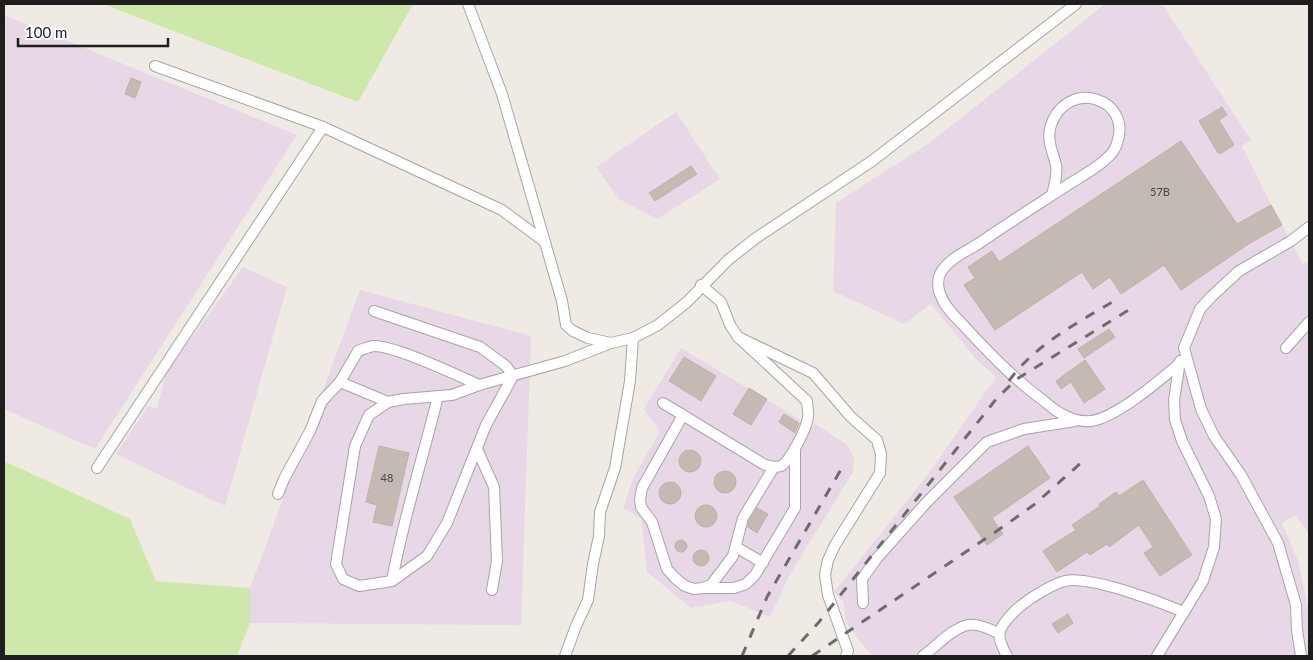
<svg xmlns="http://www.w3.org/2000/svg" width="1313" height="660" font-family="Lato,sans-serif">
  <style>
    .industrial { fill: #e8d7e6 }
    .grass { fill: #cee8ab }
    .building { fill: #c4bab4; stroke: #c0b0a7 }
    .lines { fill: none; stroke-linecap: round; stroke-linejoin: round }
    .minor-casing { stroke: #a5a5a5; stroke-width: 12 }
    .minor { stroke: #fff; stroke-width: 10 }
    .rail { stroke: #6c6c6c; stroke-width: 3; stroke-dasharray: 10 10; stroke-linecap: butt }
    .labels { text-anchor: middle; stroke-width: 5; stroke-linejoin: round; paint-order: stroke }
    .number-label { font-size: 11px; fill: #484544 }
  </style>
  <rect width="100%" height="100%" fill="#efebe4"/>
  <g class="industrial">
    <path d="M1105,4H1162L1251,140L1242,146L1271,205L1303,264L1309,261V534L1296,515L1282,523L1298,561L1309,612V656H872L846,623L843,601L834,592L926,477L996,377L976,359L931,304L904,324L833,291L836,203L932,141Z"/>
    <path d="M4,15L297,135L95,449L4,409Z"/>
    <path d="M676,112L720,179L657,219L619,199L596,167Z"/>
    <path d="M243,267L287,287L225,506L116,454L148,406L157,409L166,373Z"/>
    <path d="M360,290L531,336L521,625L250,623V588Z"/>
    <path d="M681,348L812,427L814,423L847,445L854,457L853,472L789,576L770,617L731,601L691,608L647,572L641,519L623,508L634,476L660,432L644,409Z"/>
  </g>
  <g class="grass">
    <path d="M103,4L370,5L413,4L358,102Z"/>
    <path d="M4,461L130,519L156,581L250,588V623L237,656H4Z"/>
  </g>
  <g class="building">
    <path d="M131,78L141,82L135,98L125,94Z"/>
    <path d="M1222,107L1227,115L1219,120L1234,145L1220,154L1219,152L1218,153L1199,121Z"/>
    <path d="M1181,141L1237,224L1271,205L1282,225L1250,243L1181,290L1164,265L1121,294L1110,277L1093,289L1082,272L995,330L964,285L975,278L968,267L992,251L999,262Z"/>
    <path d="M691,166L697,174L655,201L649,193Z"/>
    <path d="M1109,329L1115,337L1084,358L1078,349Z"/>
    <path d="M684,357L716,376L701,401L669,381Z"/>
    <path d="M1085,360L1105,389L1084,403L1071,382L1061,389L1056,381Z"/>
    <path d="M749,388L767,399L751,425L733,414Z"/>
    <path d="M784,414L799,423L795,433L779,422Z"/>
    <path d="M379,446L409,453L392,526L373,522L377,505L366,502Z"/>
    <path d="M1028,446L1050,478L992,518L1003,534L987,545L954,497Z"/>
    <circle cx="690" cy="461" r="11"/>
    <circle cx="725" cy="482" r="11"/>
    <path d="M1143,480L1192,555L1160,576L1144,553L1153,547L1139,525L1109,547L1107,544L1090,555L1087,552L1057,572L1043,551L1076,530L1072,525L1100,506L1099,504L1116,492L1119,496Z"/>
    <circle cx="670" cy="493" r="11"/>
    <circle cx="706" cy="516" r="11"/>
    <path d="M757,508L768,514L757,533L748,527L749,521Z"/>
    <circle cx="681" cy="546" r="6"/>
    <circle cx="701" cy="558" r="8"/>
    <path d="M1068,614L1073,623L1058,633L1052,624Z"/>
  </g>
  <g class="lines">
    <defs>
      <g id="minor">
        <path d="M468,4L502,94L562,301L566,325L573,331L588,338L611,343L633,338"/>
        <path d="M155,66L323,127L502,210L545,242"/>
        <path d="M1052,195C1054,186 1058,175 1056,165C1053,152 1046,140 1051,125C1068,77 1133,99 1117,143C1116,148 1111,155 1107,158C1096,169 1080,177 1066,186C1037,205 1007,224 978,244C965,252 947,260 940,274C937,280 938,291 941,296C945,308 956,317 964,326C989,353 1014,379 1044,401C1050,406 1055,411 1062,414C1071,419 1081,422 1091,421C1116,418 1160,380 1179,364"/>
        <path d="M374,311L480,347L506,366L513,376L486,425L447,523L427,556L392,581L359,586L343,579L336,564L355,446L369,415L388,402L404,399L452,395L479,385L565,361L611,343"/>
        <path d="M738,337L813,373L851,417L877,440L881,454L880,473L835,545L828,560L825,575L828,595L848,651L846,656"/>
        <path d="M1286,348L1309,322"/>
        <path d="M340,382L388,402"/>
        <path d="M663,403L765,465C770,466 775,468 781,466C790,461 807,428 808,417C809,412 807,407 807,401L738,337L730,325L721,302L701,285"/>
        <path d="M683,415L642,488L640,499L641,507L652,522L667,569L675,578L685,586L694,589L703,588L711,585L733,556L743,518L774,467"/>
        <path d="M477,449L494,487L497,561L492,590"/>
        <path d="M97,468L323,127"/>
        <path d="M278,494L284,479L310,431L322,401L340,382L358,351C363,349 368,347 373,346C394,345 457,375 479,385"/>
        <path d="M736,547L763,563"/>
        <path d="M392,581C403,519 423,458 438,396"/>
        <path d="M704,588H734L746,584L755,575L795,508V448"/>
        <path d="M863,603L862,579L877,558L927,502L987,442L1024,429L1075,421"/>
        <path d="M565,656L576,626L588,600L593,564L599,536L600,512L615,468L630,381L633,338L658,325L687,302L728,260L756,238L872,161L1076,4"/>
        <path d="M923,656C937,646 951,629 968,625C977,623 990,629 998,633"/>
        <path d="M1007,656C996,636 996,630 1013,613C1023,602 1050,585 1065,581C1089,575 1160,602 1184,612"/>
        <path d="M1157,656L1203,581L1214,547L1216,519L1209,496L1182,441L1175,420L1174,400L1180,361"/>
        <path d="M1301,656L1297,630L1296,605L1278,543L1241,475L1214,436L1201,409L1184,348L1200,309L1211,297L1239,271L1291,241L1309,227"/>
      </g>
    </defs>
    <use href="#minor" class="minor-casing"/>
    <use href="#minor" class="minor"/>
    <g class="rail">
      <path d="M1009,381C1035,344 1081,321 1119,298"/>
      <path d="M742,656L767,597L843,466"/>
      <path d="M788,656L819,622L997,398L1017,379L1132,308"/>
      <path d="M812,656L1007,524L1035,504L1083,461"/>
    </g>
  </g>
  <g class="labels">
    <g class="number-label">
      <text x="1160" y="196">57В</text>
      <text x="387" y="482">48</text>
    </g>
  </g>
  <rect width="1313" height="660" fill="none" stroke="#1e1e1e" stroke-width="10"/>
  <path d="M18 38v8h150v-8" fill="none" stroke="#1e1e1e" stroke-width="2.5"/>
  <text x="25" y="38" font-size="15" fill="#1e1e1e" stroke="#ffffff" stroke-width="4" paint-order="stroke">100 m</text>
</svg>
